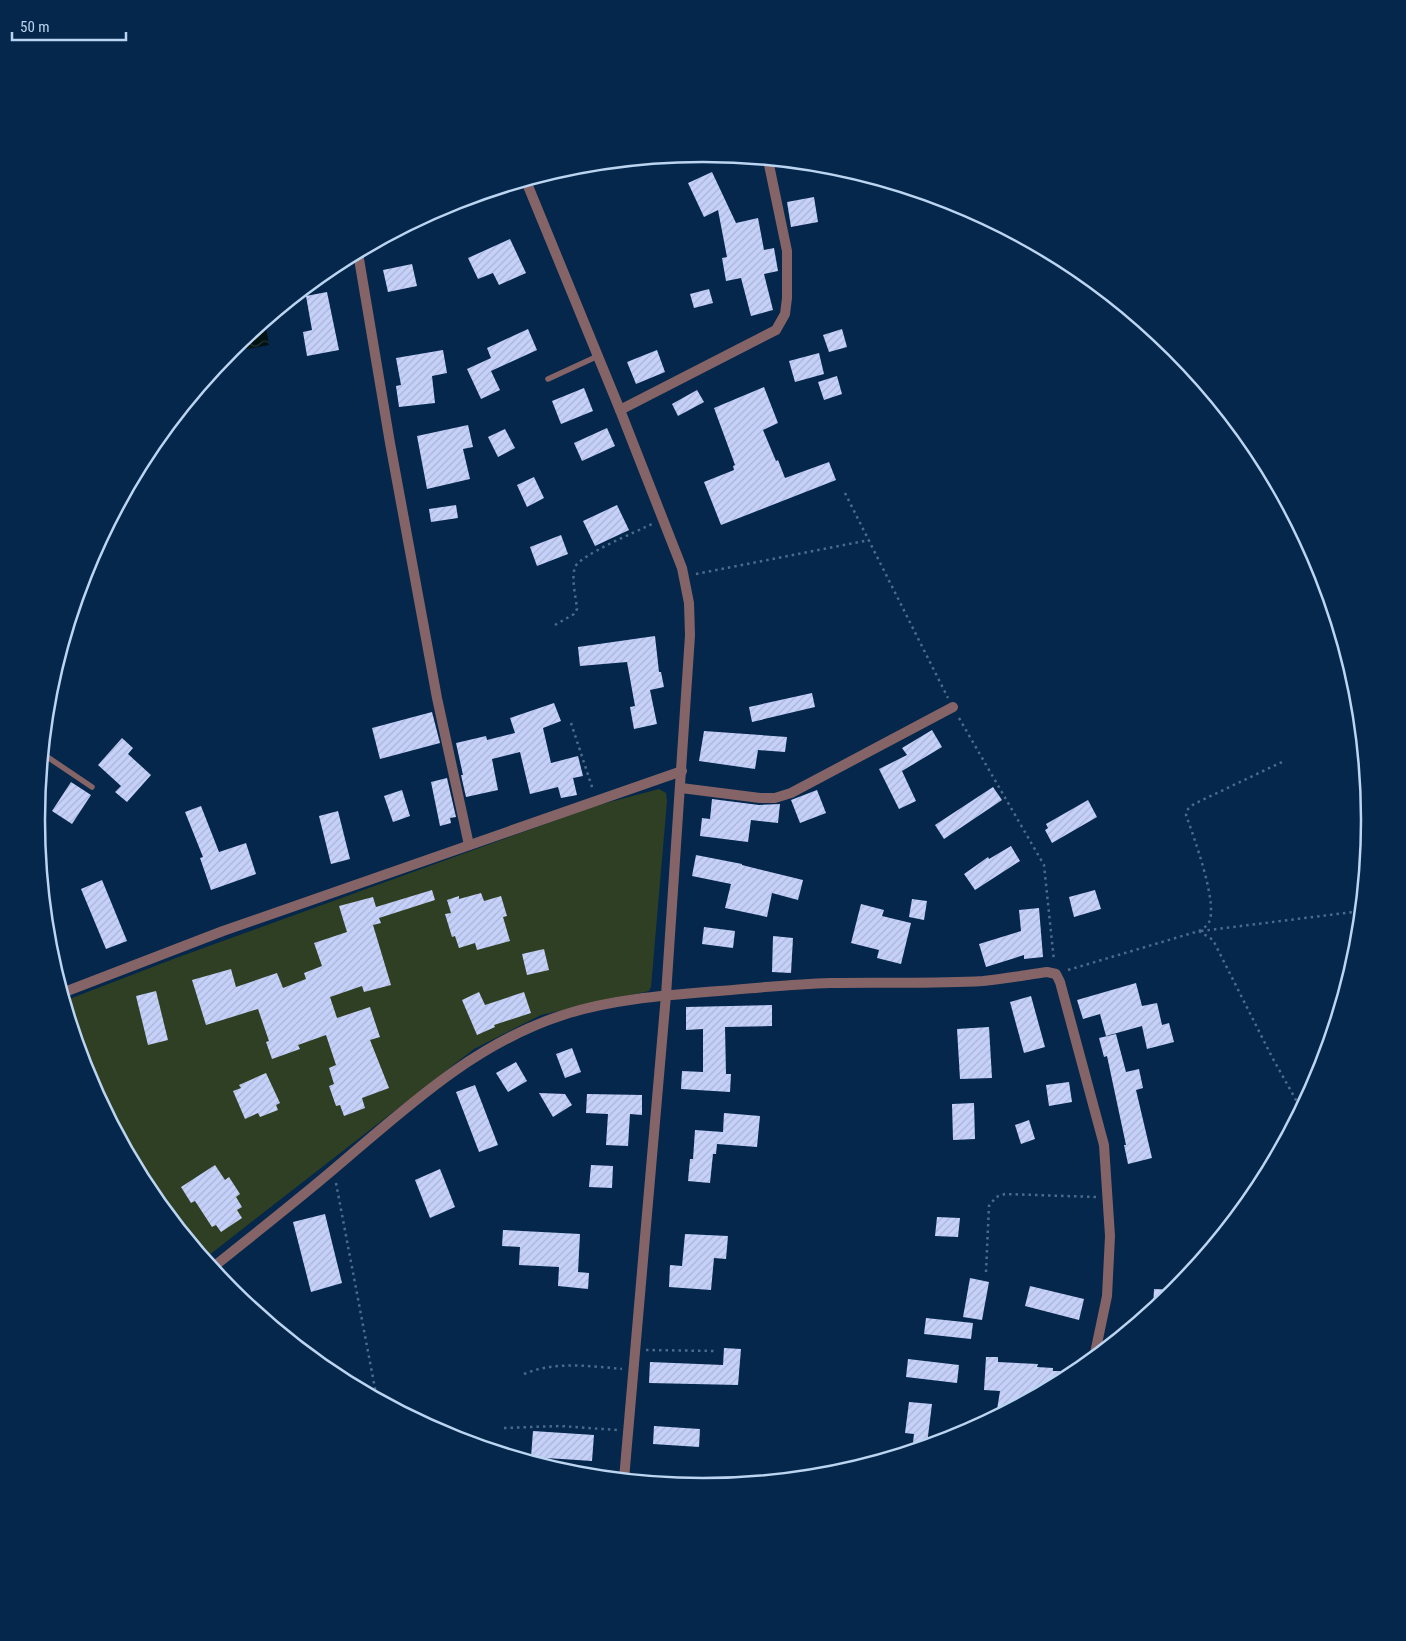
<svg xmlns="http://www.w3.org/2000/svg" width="1406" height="1641" font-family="'Roboto Condensed',sans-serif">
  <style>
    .green { fill: #2f3f23 }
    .water { fill: url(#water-waves) }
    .building { fill: url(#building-hatch) }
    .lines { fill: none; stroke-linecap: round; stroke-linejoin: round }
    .path { stroke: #4c6b8c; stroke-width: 2.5; stroke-dasharray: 2.5 4; stroke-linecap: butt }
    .service { stroke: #856467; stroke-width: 5.5 }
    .minor { stroke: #856467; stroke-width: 10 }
    .rim { fill: none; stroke: #bbd4f1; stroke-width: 2.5 }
  </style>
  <defs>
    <pattern id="water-waves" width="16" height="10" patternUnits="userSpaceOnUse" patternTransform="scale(1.25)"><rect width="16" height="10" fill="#001211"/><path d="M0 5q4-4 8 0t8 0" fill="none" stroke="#233434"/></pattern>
    <pattern id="building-hatch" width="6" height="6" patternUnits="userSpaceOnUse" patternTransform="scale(1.25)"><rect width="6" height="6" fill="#c6d1fa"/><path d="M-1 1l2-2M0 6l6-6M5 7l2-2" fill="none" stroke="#aab4d6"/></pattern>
  </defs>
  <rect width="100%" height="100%" fill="#04274b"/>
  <path class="green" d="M659,789L666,793L667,801L651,987L649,991L541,1015L474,1049L204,1259L148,1191L87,1075L64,1001L176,958L595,806Z"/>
  <path class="water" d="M265,321L269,345L247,349L245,338Z"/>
  <g class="building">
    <path d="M712,172L736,223L758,218L764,250L774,248L778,271L764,274L773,310L751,316L741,278L726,281L722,258L727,257L718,210L704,217L688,183Z"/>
    <path d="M814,197L818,222L791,227L787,202Z"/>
    <path d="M510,239L526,273L499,285L493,273L478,279L468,258Z"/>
    <path d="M412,264L417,286L388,292L383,270Z"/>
    <path d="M709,289L713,303L694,308L690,294Z"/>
    <path d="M327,292L339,350L307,356L303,332L312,330L306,296Z"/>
    <path d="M528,329L537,350L491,371L500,390L481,399L467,369L491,358L487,348Z"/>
    <path d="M842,329L847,347L829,352L823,335Z"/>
    <path d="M443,350L447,373L432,376L435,403L399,407L396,386L401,385L396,358Z"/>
    <path d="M657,350L665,372L636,384L627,362Z"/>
    <path d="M819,353L824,374L795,382L789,361Z"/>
    <path d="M837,376L842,394L824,400L818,382Z"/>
    <path d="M764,387L778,423L763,430L776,461L778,460L785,478L829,462L836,480L721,525L704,482L734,470L733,466L735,465L714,408Z"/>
    <path d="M584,388L593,411L561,424L552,401Z"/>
    <path d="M697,390L704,402L678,416L672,404Z"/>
    <path d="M468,425L473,447L463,449L470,479L427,489L417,436Z"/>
    <path d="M607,428L615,446L582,461L574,443Z"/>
    <path d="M505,429L515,448L498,457L488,437Z"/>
    <path d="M534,477L544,498L527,507L517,485Z"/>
    <path d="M456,505L458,518L431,522L429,509Z"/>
    <path d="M617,505L629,530L595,546L583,521Z"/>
    <path d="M561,535L568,554L537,566L530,547Z"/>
    <path d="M655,636L659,672H661L664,687L650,690L657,724L634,729L630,707L635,706L627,662L580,666L578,647Z"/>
    <path d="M812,693L815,707L752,722L749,707Z"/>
    <path d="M554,703L561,721L543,728L551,763L578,756L583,776L573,778L577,795L561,798L558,787L530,794L520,752L492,759L498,790L466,797L461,775H463L456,743L486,736L487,740L515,733L510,718Z"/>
    <path d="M432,712L440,743L380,759L372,728Z"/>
    <path d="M932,730L942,747L902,771L916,801L899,809L879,769L907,755L902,748Z"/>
    <path d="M704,731L787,737L785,752L758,750L755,769L699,761Z"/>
    <path d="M122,738L133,748L128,754L151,775L127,802L115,792L121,786L98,765Z"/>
    <path d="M447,778L456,817L450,818L451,823L440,826L431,782Z"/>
    <path d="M71,782L91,795L72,824L52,811Z"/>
    <path d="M993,787L1002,800L944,839L935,825Z"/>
    <path d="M402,790L410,816L393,822L384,796Z"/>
    <path d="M817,790L826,813L800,823L791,800Z"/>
    <path d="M712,799L759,805L780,804L778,823L751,820L748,842L700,836L702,818L710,819Z"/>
    <path d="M1088,800L1097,817L1052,843L1045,830L1048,828L1046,824Z"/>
    <path d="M201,806L219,852L246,843L256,874L211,890L200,858L203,857L185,812Z"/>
    <path d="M338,811L350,859L331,864L319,816Z"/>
    <path d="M1011,846L1020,861L975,890L964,874L988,857L989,859Z"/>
    <path d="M696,855L742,864V865L803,880L798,900L772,893L767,917L725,908L731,884L692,876Z"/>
    <path d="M102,880L127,941L106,949L81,889Z"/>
    <path d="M432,890L435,900L379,918L381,923L373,925L391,985L364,992L362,986L330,997L337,1018L370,1007L380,1037L370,1040L389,1088L362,1098L365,1108L344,1116L340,1105L336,1106L329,1086L334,1084L329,1068L336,1065L326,1035L298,1045L300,1049L272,1059L266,1042L269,1041L258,1009L206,1025L192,980L231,969L236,987L277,973L283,988L306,979L304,973L322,966L314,943L347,932L339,906L373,897L376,907Z"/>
    <path d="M1095,890L1101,909L1074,917L1069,897Z"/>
    <path d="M481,893L484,901L501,896L507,916L503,917L510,941L477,950L475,943L459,948L455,936L452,937L445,914L451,913L447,900L459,896V899Z"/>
    <path d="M912,899L927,901L924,920L909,917Z"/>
    <path d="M861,904L884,910L882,916L911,923L901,964L877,958L879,950L851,943Z"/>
    <path d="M1039,908L1043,957L1024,959V955L986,967L979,944L1021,931L1019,910Z"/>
    <path d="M704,927L735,931L733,948L702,944Z"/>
    <path d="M773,936L793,938L791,973L772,972Z"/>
    <path d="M544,949L549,970L527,975L522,954Z"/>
    <path d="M1136,983L1142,1006L1157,1003L1162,1025L1169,1023L1174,1042L1147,1049L1142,1026L1106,1036L1100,1014L1083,1019L1077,1000Z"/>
    <path d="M156,991L168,1040L148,1045L136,996Z"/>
    <path d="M479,992L485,1005L524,992L531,1013L494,1025L495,1027L477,1035L462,1000Z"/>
    <path d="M1031,996L1045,1047L1024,1053L1010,1002Z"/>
    <path d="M772,1005V1026L725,1027L726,1074H731L730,1092L681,1089L682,1071L703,1072V1029L686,1030V1007Z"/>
    <path d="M989,1027L992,1078L960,1079L957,1029Z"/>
    <path d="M1116,1034L1126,1072L1139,1069L1143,1088L1136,1090L1152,1158L1128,1164L1124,1145H1126L1107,1056L1104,1057L1099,1038Z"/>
    <path d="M572,1048L581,1072L565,1078L556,1054Z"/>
    <path d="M516,1062L527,1081L508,1092L496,1073Z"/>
    <path d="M266,1073L280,1103L276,1105L278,1110L260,1117L258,1113L245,1119L233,1091L241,1088L239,1085Z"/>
    <path d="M1069,1082L1072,1102L1049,1106L1046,1085Z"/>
    <path d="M475,1085L498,1145L479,1152L456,1092Z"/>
    <path d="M539,1093L565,1094L572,1105L553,1117Z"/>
    <path d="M587,1094L642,1095V1115L630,1114L628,1146L606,1145L608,1114L586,1113Z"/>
    <path d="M974,1103L975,1139L953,1140L952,1104Z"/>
    <path d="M724,1113L760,1116L757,1147L717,1144L716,1154H713L710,1183L688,1181L690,1159H693L695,1130L723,1132Z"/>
    <path d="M1029,1120L1035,1139L1021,1144L1015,1125Z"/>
    <path d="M215,1165L225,1180L229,1177L240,1194L236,1197L242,1207L237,1210L242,1218L221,1232L216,1225L212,1227L195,1201L191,1203L181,1187Z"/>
    <path d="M591,1165L613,1166L612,1188L589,1187Z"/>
    <path d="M440,1169L455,1207L430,1218L415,1180Z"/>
    <path d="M325,1214L342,1283L311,1292L293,1222Z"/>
    <path d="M937,1217L960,1218L958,1237L935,1236Z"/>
    <path d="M503,1230L580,1234L578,1272L589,1273L588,1289L558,1286L559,1267L519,1265L520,1247L502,1246Z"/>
    <path d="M685,1234L728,1236L726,1259L714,1258L711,1290L669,1287L670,1265L682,1266Z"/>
    <path d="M970,1278L989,1282L982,1320L963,1317Z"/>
    <path d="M1030,1286L1084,1299L1079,1320L1025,1306Z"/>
    <path d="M1154,1289L1176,1290L1153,1310Z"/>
    <path d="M926,1318L973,1323L971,1339L924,1334Z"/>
    <path d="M724,1348L741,1349L738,1385L649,1383L650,1362L723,1365Z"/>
    <path d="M986,1357H998V1362L1038,1364L1037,1367L1053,1368V1371H1060V1382L996,1416L1000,1391L984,1390Z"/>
    <path d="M908,1359L959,1365L957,1383L906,1377Z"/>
    <path d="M909,1402L932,1404L927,1444L913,1442L914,1434L905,1433Z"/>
    <path d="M654,1426L700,1429L699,1447L653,1444Z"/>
    <path d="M533,1431L594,1435L592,1461L531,1457Z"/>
  </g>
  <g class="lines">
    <g class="path">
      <path d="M845,493L948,698"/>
      <path d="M696,574L869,540"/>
      <path d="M555,625L574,614L577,609C576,597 571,579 575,567C580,555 638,531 652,524"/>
      <path d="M959,718L1044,865L1054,961"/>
      <path d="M571,723L593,790"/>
      <path d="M1199,931L1213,940L1272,1057L1301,1109"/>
      <path d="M1201,931L1361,911"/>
      <path d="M1068,970L1199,931C1202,929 1206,927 1208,924C1220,907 1193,835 1186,815L1187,810L1194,804L1282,762"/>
      <path d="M336,1183L377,1399"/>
      <path d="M986,1272L989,1206L996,1197L1005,1194L1096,1197"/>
      <path d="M646,1350L717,1351"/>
      <path d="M524,1374C554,1361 590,1366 622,1369"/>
      <path d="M504,1428L560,1426L617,1430"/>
    </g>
    <g class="service">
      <path d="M548,379L598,356"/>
      <path d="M43,754L92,787"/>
    </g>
    <g class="minor">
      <path d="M526,181L620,410L682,568L689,603L690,635L666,995L624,1479"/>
      <path d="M358,253L390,443L437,698L469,845"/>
      <path d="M620,410L776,330L785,314L787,298V251L768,160"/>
      <path d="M681,788L760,798H775L791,793L953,707"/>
      <path d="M62,993L223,931L682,771"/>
      <path d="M212,1268C253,1235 294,1203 334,1169C405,1109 473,1044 563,1015C611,999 669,995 719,991C756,988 793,984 830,983C881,982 932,984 983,981C1004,979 1026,975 1047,972L1056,974L1060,982L1104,1145L1110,1236L1107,1296L1094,1358"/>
    </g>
  </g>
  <path d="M0 0H1406V1641H0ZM45 820a658 658 0 1 1 1316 0a658 658 0 1 1-1316 0Z" fill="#04274b" fill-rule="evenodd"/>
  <path class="rim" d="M45 820a658 658 0 1 1 1316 0a658 658 0 1 1-1316 0Z"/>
  <path d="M12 32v8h114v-8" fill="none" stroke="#bbd4f1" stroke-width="2.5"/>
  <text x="20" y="32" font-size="15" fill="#bbd4f1" stroke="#04274b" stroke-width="4" paint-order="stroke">50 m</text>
</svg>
